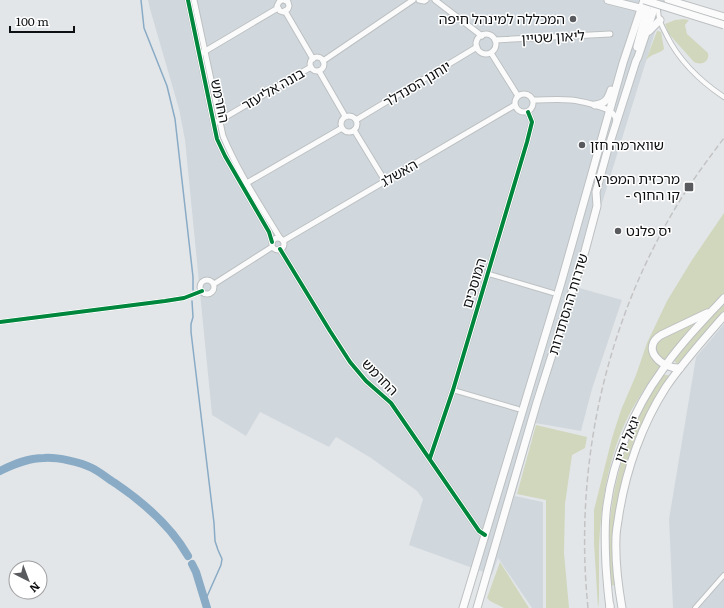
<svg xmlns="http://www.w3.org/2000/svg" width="724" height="608" font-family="Literata,'Noto Sans Hebrew',serif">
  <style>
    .built { fill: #d0d8de }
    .green { fill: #d0d7bc }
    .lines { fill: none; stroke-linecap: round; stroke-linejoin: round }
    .stream { stroke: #89abc5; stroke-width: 1.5 }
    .river { stroke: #89abc5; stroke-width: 8 }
    .minor-casing { stroke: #bdc0c1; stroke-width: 6 }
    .tertiary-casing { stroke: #bdc0c1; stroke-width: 7 }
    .trunk-casing { stroke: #bdc0c1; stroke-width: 9 }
    .motorway-casing { stroke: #bdc0c1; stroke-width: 9 }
    .minor { stroke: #fbfbfc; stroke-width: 4 }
    .tertiary { stroke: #fbfbfc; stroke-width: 5 }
    .trunk { stroke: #fbfbfc; stroke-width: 7 }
    .motorway { stroke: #fbfbfc; stroke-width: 7 }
    .rail { stroke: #c3c3c4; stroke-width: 1.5; stroke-dasharray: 6 3; stroke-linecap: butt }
    .trunk-bridge-casing { stroke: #bdc0c1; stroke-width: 9; stroke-linecap: butt }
    .trunk-bridge { stroke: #fbfbfc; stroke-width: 7 }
    .cycleway-casing { stroke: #fff; stroke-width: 6 }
    .cycleway { stroke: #00873e; stroke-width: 4 }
    .poi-dot { fill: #585a5d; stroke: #fff; stroke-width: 1.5 }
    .labels { text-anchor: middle; stroke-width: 3; stroke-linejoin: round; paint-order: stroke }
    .poi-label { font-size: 14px; fill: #0d0f11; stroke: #fff; text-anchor: end }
    .street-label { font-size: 14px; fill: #0d0f11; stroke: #fff }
  </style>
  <rect width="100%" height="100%" fill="#e3e6e9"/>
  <g class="built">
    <path d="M148,0H665L576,287L622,300L592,389L581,431L535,423L515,496L543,502V608H532L498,558L492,575L409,545L423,499L417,491L371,458L336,437L329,447L260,412L246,436L212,415L185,140L179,109L150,9Z"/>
    <path d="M724,324V608H673L669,519L696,357Z"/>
  </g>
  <g class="green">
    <path d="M684,19L689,20L685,25L687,34L708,53C710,61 702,66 694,62L669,34L665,24L675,20Z"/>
    <path d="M657,31H658L661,32L664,49C660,54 652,53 646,60Z"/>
    <path d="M724,213V294L715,304L704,313L652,341L661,365C650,380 640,395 631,411C609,452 601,502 599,547C599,562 599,576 599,590C599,596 599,603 598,608L594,543V510L612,438L621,410L636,375L647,343L667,301L692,260Z"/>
    <path d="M724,304V312L695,344L679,365L674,361L690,339Z"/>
    <path d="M696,321H700L664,362L660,359L655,349L657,340Z"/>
    <path d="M663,375H667L671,376C661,393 650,409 641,426C617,475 611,531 614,585L611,586C603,520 616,462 645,403C650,394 656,385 661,376Z"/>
    <path d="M536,425L587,437L585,448L572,455L565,504L564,553L569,608H546V500L517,494Z"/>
    <path d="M500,562L529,608H504L490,601L487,598Z"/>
  </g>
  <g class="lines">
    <g class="stream">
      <path d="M141,0L144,28L167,86L175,119L193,277V290"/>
      <path d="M192,301L193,317L191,324V332L214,523L215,541L218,550L222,559L221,565L205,601"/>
    </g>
    <g class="river">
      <path d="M0,471C14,464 28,458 44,458C57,457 80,462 92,468C100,472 107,478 115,483C143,502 171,526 188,556"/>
      <path d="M192,564L196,572L207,608"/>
    </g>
    <defs>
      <g id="minor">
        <path d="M657,3C658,8 658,13 659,18C661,25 664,30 667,36C680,62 700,81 724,97"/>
        <path d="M489,274L553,293"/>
        <path d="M0,322L165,301L184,298L202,291"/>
        <path d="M453,390L518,409"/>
        <path d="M695,608L724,575"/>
      </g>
      <g id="tertiary">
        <path d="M188,0L217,139L225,156L269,232L272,242"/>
        <path d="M194,0L223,136C238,172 260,205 280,238"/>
        <path d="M282,0L279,2L277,6L280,11L283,12L288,9L289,6L288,2L284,0"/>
        <path d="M419,0L424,1L426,0"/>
        <path d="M435,0L482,36"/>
        <path d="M285,11L313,59"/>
        <circle cx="486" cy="44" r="10"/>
        <path d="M495,40L610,34"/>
        <path d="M202,53L278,8"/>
        <path d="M491,53L518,96"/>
        <circle cx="317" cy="64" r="7"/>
        <path d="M323,61L413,0"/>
        <path d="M319,71L345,116"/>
        <circle cx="524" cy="103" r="9"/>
        <path d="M533,100C545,100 558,99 571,100C581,101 602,106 610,111C614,114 616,117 616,121"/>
        <circle cx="349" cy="124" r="8"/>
        <path d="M356,120L477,47"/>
        <path d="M217,122L311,67"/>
        <path d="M354,130L385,181"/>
        <path d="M245,184L342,128"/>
        <circle cx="278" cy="244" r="6"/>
        <path d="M283,241L515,105"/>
        <path d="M280,249L330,331L350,362L366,381L391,403L479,531L485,535"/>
        <circle cx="207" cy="287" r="7"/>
        <path d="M214,284L272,247"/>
        <path d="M430,458L453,390L527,142L532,122L528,112"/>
      </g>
      <g id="trunk">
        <path d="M608,0L644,9"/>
        <path d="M668,0L724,17"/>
        <path d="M649,31L660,20"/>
        <path d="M637,47L647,9L649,0"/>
        <path d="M595,105C605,104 608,99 611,90"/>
        <path d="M680,368C661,369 640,348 661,335L707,313"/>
        <path d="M463,608L561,283L623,63L644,0"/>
        <path d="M477,608L537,402L585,251L597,206L596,192L607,152L636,61L638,57L657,0"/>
        <path d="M610,608C608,594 607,580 606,566C605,546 604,525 607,505C613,460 634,409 661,372C679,345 702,322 724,298"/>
        <path d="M622,608C618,585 615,562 616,538C616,530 618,522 619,514C626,470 642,424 666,387C683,362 704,339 724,316"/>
      </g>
      <path id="motorway" d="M610,605V608"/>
    </defs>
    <use href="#minor" class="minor-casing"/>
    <use href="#tertiary" class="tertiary-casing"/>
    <use href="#trunk" class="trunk-casing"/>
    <use href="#motorway" class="motorway-casing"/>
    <use href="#minor" class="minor"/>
    <use href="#tertiary" class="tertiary"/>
    <use href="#trunk" class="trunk"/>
    <use href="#motorway" class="motorway"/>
    <path class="rail" d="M588,608C574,471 603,331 673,212C688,186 706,162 724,138"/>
    <defs>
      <path id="trunk-bridge" d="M644,0L724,25"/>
    </defs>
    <use href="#trunk-bridge" class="trunk-bridge-casing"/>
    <use href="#trunk-bridge" class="trunk-bridge"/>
    <defs>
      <g id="cycleway">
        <path d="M188,0L217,139L225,156L269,232L272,242"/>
        <path d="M280,249L330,331L350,362L366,381L391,403L479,531L485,535"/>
        <path d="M0,322L165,301L184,298L202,291"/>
        <path d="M430,458L453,390L527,142L532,122L528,112"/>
      </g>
    </defs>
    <use href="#cycleway" class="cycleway-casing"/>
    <use href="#cycleway" class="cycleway"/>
  </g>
  <g class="poi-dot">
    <circle cx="573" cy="19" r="4"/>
    <circle cx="582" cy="145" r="4"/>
    <rect x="684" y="182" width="10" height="10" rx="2"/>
    <circle cx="618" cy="231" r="4"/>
  </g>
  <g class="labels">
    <g class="poi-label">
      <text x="565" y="24">המכללה למינהל חיפה</text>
      <text x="590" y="150" text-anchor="start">שווארמה חזן</text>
      <text x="680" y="184">מרכזית המפרץ<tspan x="680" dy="16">- קו החוף</tspan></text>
      <text x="626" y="236" text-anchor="start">יס פלנט</text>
    </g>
    <g class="street-label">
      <text transform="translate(553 37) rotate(-3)" y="5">ליאון שטיין</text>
      <text transform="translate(417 84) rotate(-31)" y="5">יוחנן הסנדלר</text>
      <text transform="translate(273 89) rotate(-30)" y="5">בונה אליעזר</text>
      <text transform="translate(220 101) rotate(78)" y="5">החרמש</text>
      <text transform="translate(399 173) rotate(-30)" y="5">האשלג</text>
      <text transform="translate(474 283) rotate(-73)" y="5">המוסכים</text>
      <text transform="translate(568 304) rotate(-73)" y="5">שדרות ההסתדרות</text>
      <text transform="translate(380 377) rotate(45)" y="5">החרמש</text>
      <text transform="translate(627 439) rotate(-69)" y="5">יגאל ידין</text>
    </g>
  </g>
  <g transform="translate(28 580) rotate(138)"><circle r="19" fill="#ffffff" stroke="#9e9fa0"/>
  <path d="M0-3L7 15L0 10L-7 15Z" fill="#585a5d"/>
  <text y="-6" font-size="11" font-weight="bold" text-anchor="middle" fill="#0d0f11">N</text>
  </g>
  <path d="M10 26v6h64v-6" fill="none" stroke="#0d0f11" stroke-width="2"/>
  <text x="16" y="26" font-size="12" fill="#0d0f11" stroke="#ffffff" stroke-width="3" paint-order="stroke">100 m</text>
</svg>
